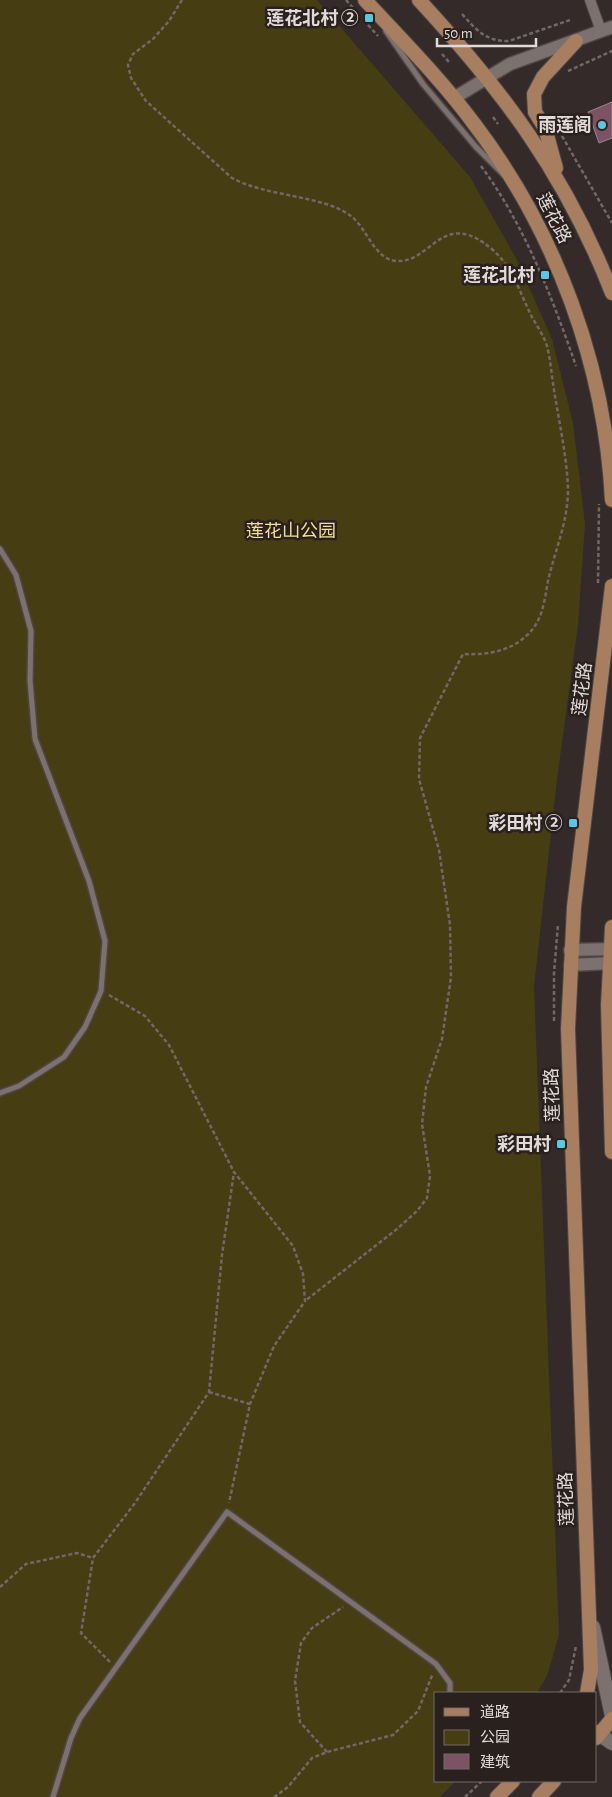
<svg xmlns="http://www.w3.org/2000/svg" width="612" height="1797" font-family="'Alegreya Sans','Noto Sans SC',sans-serif">
  <style>
    .green { fill: #473d13 }
    .building { fill: #7d5265; stroke: #94888d }
    .lines { fill: none; stroke-linecap: round; stroke-linejoin: round }
    .service-casing { stroke: #4f4746; stroke-width: 8 }
    .minor-casing { stroke: #4f4746; stroke-width: 12 }
    .tertiary-casing { stroke: #4f4746; stroke-width: 15 }
    .secondary-casing { stroke: #4f4746; stroke-width: 16 }
    .primary-casing { stroke: #4f4746; stroke-width: 16 }
    .path { stroke: #716867; stroke-width: 2.5; stroke-dasharray: 4 2.5; stroke-linecap: butt }
    .service { stroke: #7d7170; stroke-width: 5 }
    .minor { stroke: #7d7170; stroke-width: 10 }
    .tertiary { stroke: #7d7170; stroke-width: 12 }
    .secondary { stroke: #7d7170; stroke-width: 14 }
    .primary { stroke: #a77e5f; stroke-width: 14 }
    .poi-dot { fill: #57c9e2; stroke: #2a211f; stroke-width: 2 }
    .labels { text-anchor: middle; stroke-width: 5; stroke-linejoin: round; paint-order: stroke }
    .poi-label { font-size: 18px; font-weight: bold; fill: #e1dad9; stroke: #2a211f; text-anchor: end }
    .street-label { font-size: 18px; fill: #e1dad9; stroke: #2a211f }
    .park-label { font-size: 18px; fill: #f1de97; stroke: #2a211f }
  </style>
  <rect width="100%" height="100%" fill="#342a29"/>
  <path class="green" d="M0,0H317L470,177L516,258L552,339L573,423L585,524L578,625L557,779L534,987L559,1635L547,1676L537,1693H436V1781H456L440,1797H0Z"/>
  <path class="building" d="M612,102V138L599,143L588,112Z"/>
  <g class="lines">
    <defs>
      <g id="service">
        <path d="M386,31L423,84L476,147L504,175"/>
        <path d="M0,549L16,575L31,631L30,681L35,739L89,881L105,941L101,991L85,1027L64,1057L19,1086L0,1093"/>
        <path d="M53,1797L71,1738L80,1718L227,1512L436,1664L450,1683V1693"/>
      </g>
      <path id="minor" d="M590,0L601,31"/>
      <g id="tertiary">
        <path d="M454,98L510,64L612,27"/>
        <path d="M570,950L612,949"/>
        <path d="M570,965L612,963"/>
      </g>
      <g id="secondary">
        <path d="M593,1627L612,1716"/>
        <path d="M596,1732L612,1743"/>
      </g>
      <g id="primary">
        <path d="M365,0C403,41 442,80 475,125C556,232 605,365 612,500"/>
        <path d="M419,0C504,92 566,175 612,293"/>
        <path d="M556,168L545,128L535,112L534,94L543,77L576,41"/>
        <path d="M612,927L608,1005L612,1152"/>
        <path d="M587,1693L591,1670L568,1029L574,907L612,586"/>
        <path d="M596,1738L612,1719"/>
        <path d="M497,1797L513,1781"/>
        <path d="M539,1797L554,1781"/>
      </g>
    </defs>
    <use href="#service" class="service-casing"/>
    <use href="#minor" class="minor-casing"/>
    <use href="#tertiary" class="tertiary-casing"/>
    <use href="#secondary" class="secondary-casing"/>
    <use href="#primary" class="primary-casing"/>
    <g class="path">
      <path d="M182,0L169,21L153,39L133,54L128,65L131,78L146,101L232,178C267,197 323,195 351,216C367,228 374,259 396,261C432,264 442,205 494,251C513,268 520,293 531,315C536,325 544,336 547,346C551,362 552,380 555,396C560,427 567,458 568,489C568,522 555,550 548,581C544,602 543,622 525,637C508,652 485,655 463,654L420,738L419,779L439,850L450,925L451,977L442,1039L426,1087L422,1124L430,1176L427,1198L417,1211L397,1229L305,1301"/>
      <path d="M346,0L353,8"/>
      <path d="M462,14C476,30 487,42 509,41L570,20"/>
      <path d="M368,25L378,36"/>
      <path d="M442,54L449,62"/>
      <path d="M568,71L612,51"/>
      <path d="M493,117L498,124"/>
      <path d="M562,136L612,223"/>
      <path d="M481,166C524,224 552,297 576,366"/>
      <path d="M598,583L599,504"/>
      <path d="M109,995L145,1016L169,1045L234,1172L293,1246L303,1274L305,1301L274,1346L250,1404L229,1503"/>
      <path d="M554,1021V973L558,924"/>
      <path d="M209,1392L250,1404"/>
      <path d="M0,1587L26,1564L77,1553L93,1558"/>
      <path d="M110,1662L81,1633L93,1558L135,1503L209,1392L222,1255L234,1172"/>
      <path d="M560,1693L569,1680L576,1646"/>
      <path d="M327,1752L300,1722L295,1681L301,1643L312,1628L343,1607"/>
      <path d="M274,1797L288,1787L312,1758L327,1752L393,1735L418,1711L433,1673"/>
      <path d="M465,1797L482,1781"/>
    </g>
    <use href="#service" class="service"/>
    <use href="#minor" class="minor"/>
    <use href="#tertiary" class="tertiary"/>
    <use href="#secondary" class="secondary"/>
    <use href="#primary" class="primary"/>
  </g>
  <g class="poi-dot">
    <rect x="364" y="13" width="10" height="10" rx="2.5"/>
    <circle cx="602" cy="125" r="5"/>
    <rect x="540" y="270" width="10" height="10" rx="2.5"/>
    <rect x="568" y="818" width="10" height="10" rx="2.5"/>
    <rect x="556" y="1139" width="10" height="10" rx="2.5"/>
  </g>
  <g class="labels">
    <g class="poi-label">
      <text x="359" y="24">莲花北村 ②</text>
      <text x="592" y="131">雨莲阁</text>
      <text x="535" y="281">莲花北村</text>
      <text x="563" y="829">彩田村 ②</text>
      <text x="551" y="1150">彩田村</text>
    </g>
    <g class="street-label">
      <text transform="translate(554 218) rotate(63)" y="6">莲花路</text>
      <text transform="translate(582 689) rotate(-83)" y="6">莲花路</text>
      <text transform="translate(552 1095) rotate(-92)" y="6">莲花路</text>
      <text transform="translate(566 1499) rotate(-92)" y="6">莲花路</text>
    </g>
    <g class="park-label">
      <text x="291" y="537">莲花山公园</text>
    </g>
  </g>
  <rect x="434" y="1692" width="162" height="90" fill="#2a211f" stroke="#736b69"/>
  <rect x="444" y="1708" width="25" height="8" fill="#a77e5f" stroke="#736b69"/>
  <text x="480" y="1717" font-size="15" fill="#e1dad9">道路</text>
  <rect x="444" y="1730" width="25" height="15" fill="#473d13" stroke="#736b69"/>
  <text x="480" y="1742" font-size="15" fill="#e1dad9">公园</text>
  <rect x="444" y="1754" width="25" height="15" fill="#7d5265" stroke="#736b69"/>
  <text x="480" y="1767" font-size="15" fill="#e1dad9">建筑</text>
  <path d="M437 38v8h99v-8" fill="none" stroke="#e1dad9" stroke-width="2.5"/>
  <text x="444" y="38" font-size="15" fill="#e1dad9" stroke="#2a211f" stroke-width="4" paint-order="stroke">50 m</text>
</svg>
